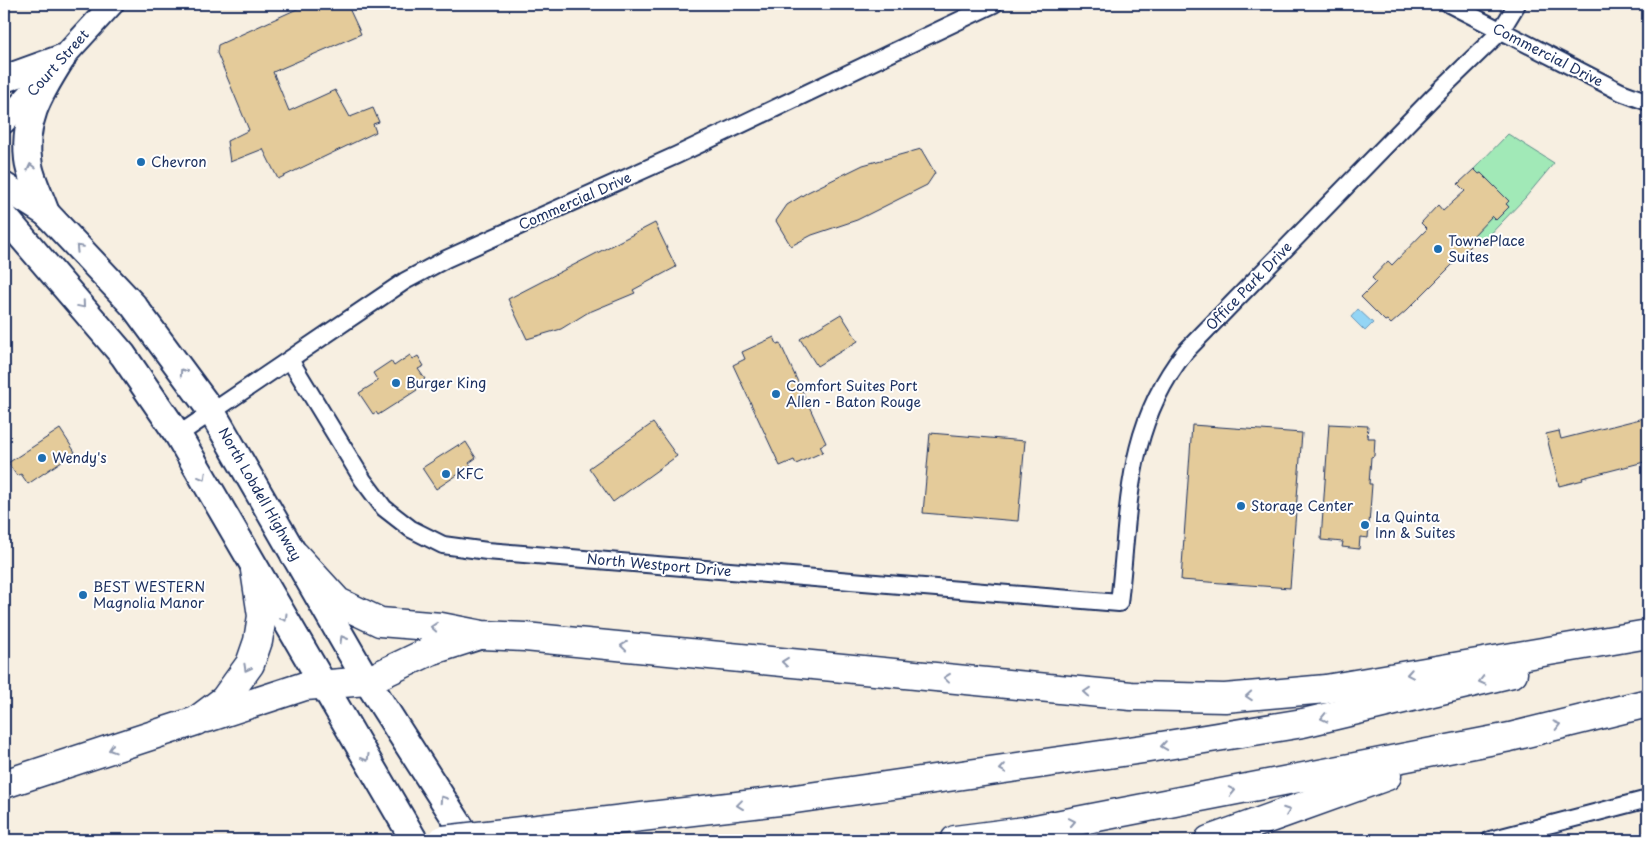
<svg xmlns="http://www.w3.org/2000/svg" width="1652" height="844" font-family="'Playpen Sans',sans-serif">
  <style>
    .green { fill: #a1e9b7; stroke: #5e8c8a }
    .water { fill: #94d5f5; stroke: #6493b9 }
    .building { fill: #e4cb9a; stroke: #1b2f5e }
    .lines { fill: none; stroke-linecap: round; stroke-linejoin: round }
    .minor-casing { stroke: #1b2f5e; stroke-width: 20 }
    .secondary-casing { stroke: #1b2f5e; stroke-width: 26 }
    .trunk-casing { stroke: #1b2f5e; stroke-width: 30 }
    .motorway-casing { stroke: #1b2f5e; stroke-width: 31 }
    .minor { stroke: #fff; stroke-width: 16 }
    .secondary { stroke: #fff; stroke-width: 22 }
    .trunk { stroke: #fff; stroke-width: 26 }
    .motorway { stroke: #fff; stroke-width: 28 }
    .motorway-bridge-casing { stroke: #1b2f5e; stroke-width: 31; stroke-linecap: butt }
    .motorway-bridge { stroke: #fff; stroke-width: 28 }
    .oneway { stroke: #8d97ae }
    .poi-dot { fill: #1f6fb2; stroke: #fff; stroke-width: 2 }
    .labels { text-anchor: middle; stroke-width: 4; stroke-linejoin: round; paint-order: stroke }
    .street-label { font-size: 14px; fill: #1b2f5e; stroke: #fff }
    .poi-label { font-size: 14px; fill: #1b2f5e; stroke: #fff; text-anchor: start }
  </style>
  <rect width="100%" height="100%" fill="#f7efe1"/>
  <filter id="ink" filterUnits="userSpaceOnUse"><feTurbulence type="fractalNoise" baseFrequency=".02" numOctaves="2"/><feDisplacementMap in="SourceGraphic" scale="10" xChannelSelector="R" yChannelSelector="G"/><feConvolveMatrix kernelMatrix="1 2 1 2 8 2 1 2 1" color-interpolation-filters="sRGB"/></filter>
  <g filter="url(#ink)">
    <path class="green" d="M1508,134L1554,163L1525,198L1479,246L1471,238L1490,214L1496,220L1509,207L1481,173L1479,174L1474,169Z"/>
    <path class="water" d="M1358,309L1373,323L1365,331L1351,317Z"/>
    <g class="building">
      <path d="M308,4H347L361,34L273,72L289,111L335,90L350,117L373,108L379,122L373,124L376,132L278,179L263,149L230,162L227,141L249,130L217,53L218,45Z"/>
      <path d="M921,149L935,173L927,185L857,220L812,235L791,246L776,221L787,205L808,192L863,165Z"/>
      <path d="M1474,169L1479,174L1481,173L1509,201L1506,204L1509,207L1496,220L1492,216L1471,238L1475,242L1406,311L1391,324L1387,320L1385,321L1361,297L1376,282L1372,278L1388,261L1392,265L1427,229L1421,223L1438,205L1443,211L1465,191L1458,184Z"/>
      <path d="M655,223L676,267L633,290L635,293L587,313L561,329L527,339L508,299Z"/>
      <path d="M841,314L858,341L817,366L800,339Z"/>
      <path d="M774,337L777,344L780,343L826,443L820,446L823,452L796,464L794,460L780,466L733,365L745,359L742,352Z"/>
      <path d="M410,355L413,359L418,356L424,366L418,369L425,379L414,386L417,390L378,415L376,412L373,414L359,393L378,381L373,373L391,361L394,366Z"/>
      <path d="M1648,417V461L1582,478L1583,480L1559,486L1546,434L1559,431L1561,439Z"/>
      <path d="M653,423L677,456L613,502L589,468Z"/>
      <path d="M1329,424L1368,426L1367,438H1375L1374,456L1371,457L1369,484H1372L1368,538L1360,537L1359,549L1342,547L1343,542L1321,540Z"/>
      <path d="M1192,425L1302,433L1290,588L1181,580Z"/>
      <path d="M60,429L75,452L28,484L21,474L17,476L8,463Z"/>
      <path d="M930,433L1025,441L1018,521L923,513Z"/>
      <path d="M466,442L476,458L469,463L471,466L436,489L422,468L458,445L459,447Z"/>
    </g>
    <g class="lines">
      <defs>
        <g id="minor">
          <path d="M1449,4L1621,92L1648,102"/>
          <path d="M290,360L363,480L384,508L411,529L443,545L487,551L1119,603C1130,510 1124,430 1185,352L1433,97L1500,32L1517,4"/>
          <path d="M178,435L405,281L446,259L677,155L994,4"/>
          <path d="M1490,840L1648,799"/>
        </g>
        <path id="secondary" d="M4,122L112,4"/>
        <g id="trunk">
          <path d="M4,79L62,58"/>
          <path d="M4,186L46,213L133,305L212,412L367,681L469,840"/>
          <path d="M46,213C41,198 32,181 29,166C21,122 40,93 62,58"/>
          <path d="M4,216L123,355L178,435L414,840"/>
        </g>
        <g id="motorway">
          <path d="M295,555L338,602L380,622L441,627L482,635L525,637L1131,696L1225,698L1326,689L1648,634"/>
          <path d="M207,718L305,686L367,681L430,651L477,636"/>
          <path d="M4,784L196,721L224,700L250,664L258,641L262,616L255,570"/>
          <path d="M788,800L1143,749L1303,723L1513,673"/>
          <path d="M955,840L1025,831L1510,737L1648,703"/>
          <path d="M1209,840L1387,776"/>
        </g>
      </defs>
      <use href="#minor" class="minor-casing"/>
      <use href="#secondary" class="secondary-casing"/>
      <use href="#trunk" class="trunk-casing"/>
      <use href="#motorway" class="motorway-casing"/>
      <use href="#minor" class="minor"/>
      <use href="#secondary" class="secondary"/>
      <use href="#trunk" class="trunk"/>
      <use href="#motorway" class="motorway"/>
      <defs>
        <path id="motorway-bridge" d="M443,840L788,800"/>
      </defs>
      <use href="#motorway-bridge" class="motorway-bridge-casing"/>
      <use href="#motorway-bridge" class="motorway-bridge"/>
    </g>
    <defs><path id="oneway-chevron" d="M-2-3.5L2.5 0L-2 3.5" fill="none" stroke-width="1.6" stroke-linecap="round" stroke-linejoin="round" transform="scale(1.25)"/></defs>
    <g class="oneway">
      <use href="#oneway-chevron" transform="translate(31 167) rotate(-103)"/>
      <use href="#oneway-chevron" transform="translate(79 248) rotate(-134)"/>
      <use href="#oneway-chevron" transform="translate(82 305) rotate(50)"/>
      <use href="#oneway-chevron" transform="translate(183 372) rotate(-125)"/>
      <use href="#oneway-chevron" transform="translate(203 477) rotate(61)"/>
      <use href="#oneway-chevron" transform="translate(284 618) rotate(59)"/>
      <use href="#oneway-chevron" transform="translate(434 627) rotate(-175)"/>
      <use href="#oneway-chevron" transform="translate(343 639) rotate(-120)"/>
      <use href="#oneway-chevron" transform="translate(624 646) rotate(-174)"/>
      <use href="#oneway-chevron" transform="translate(785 662) rotate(-174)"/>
      <use href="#oneway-chevron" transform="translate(247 668) rotate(119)"/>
      <use href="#oneway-chevron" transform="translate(1410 674) rotate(170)"/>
      <use href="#oneway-chevron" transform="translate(947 678) rotate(-174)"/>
      <use href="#oneway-chevron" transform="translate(1482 681) rotate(166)"/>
      <use href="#oneway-chevron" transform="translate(1087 692) rotate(-175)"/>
      <use href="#oneway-chevron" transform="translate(1249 696) rotate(176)"/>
      <use href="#oneway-chevron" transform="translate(1324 718) rotate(167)"/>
      <use href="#oneway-chevron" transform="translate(1557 725) rotate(-14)"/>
      <use href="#oneway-chevron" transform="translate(1164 746) rotate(171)"/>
      <use href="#oneway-chevron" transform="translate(112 749) rotate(162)"/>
      <use href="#oneway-chevron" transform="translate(366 758) rotate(60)"/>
      <use href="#oneway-chevron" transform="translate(1003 769) rotate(172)"/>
      <use href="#oneway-chevron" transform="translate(1232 791) rotate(-11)"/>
      <use href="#oneway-chevron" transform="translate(443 799) rotate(-123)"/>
      <use href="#oneway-chevron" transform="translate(740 805) rotate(173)"/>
      <use href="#oneway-chevron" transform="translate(1287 811) rotate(-20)"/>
      <use href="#oneway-chevron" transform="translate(1072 822) rotate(-11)"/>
    </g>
  </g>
  <g class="poi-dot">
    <circle cx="141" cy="162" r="5"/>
    <circle cx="1438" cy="249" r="5"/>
    <circle cx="396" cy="383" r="5"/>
    <circle cx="776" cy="394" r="5"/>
    <circle cx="42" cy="458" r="5"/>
    <circle cx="446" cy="474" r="5"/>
    <circle cx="1241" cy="506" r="5"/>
    <circle cx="1365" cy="525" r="5"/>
    <circle cx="83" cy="595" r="5"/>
  </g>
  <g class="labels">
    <g class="street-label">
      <text transform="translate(1548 55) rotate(27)" y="5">Commercial Drive</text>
      <text transform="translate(58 63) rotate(-48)" y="5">Court Street</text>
      <text transform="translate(575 201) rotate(-24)" y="5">Commercial Drive</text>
      <text transform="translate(1249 286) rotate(-46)" y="5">Office Park Drive</text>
      <text transform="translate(260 494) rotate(60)" y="5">North Lobdell Highway</text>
      <text transform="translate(659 565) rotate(5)" y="5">North Westport Drive</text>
    </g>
    <g class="poi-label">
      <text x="151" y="167">Chevron</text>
      <text x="1448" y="246">TownePlace<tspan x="1448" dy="16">Suites</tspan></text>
      <text x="406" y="388">Burger King</text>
      <text x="786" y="391">Comfort Suites Port<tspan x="786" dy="16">Allen - Baton Rouge</tspan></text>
      <text x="52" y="463">Wendy's</text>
      <text x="456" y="479">KFC</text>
      <text x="1251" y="511">Storage Center</text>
      <text x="1375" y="522">La Quinta<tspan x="1375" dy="16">Inn &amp; Suites</tspan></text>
      <text x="93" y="592">BEST WESTERN<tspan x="93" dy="16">Magnolia Manor</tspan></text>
    </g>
  </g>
  <rect width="1652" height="844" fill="none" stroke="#fff" stroke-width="20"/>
  <rect x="10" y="10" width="1632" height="824" fill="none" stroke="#1b2f5e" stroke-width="2" filter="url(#ink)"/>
</svg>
